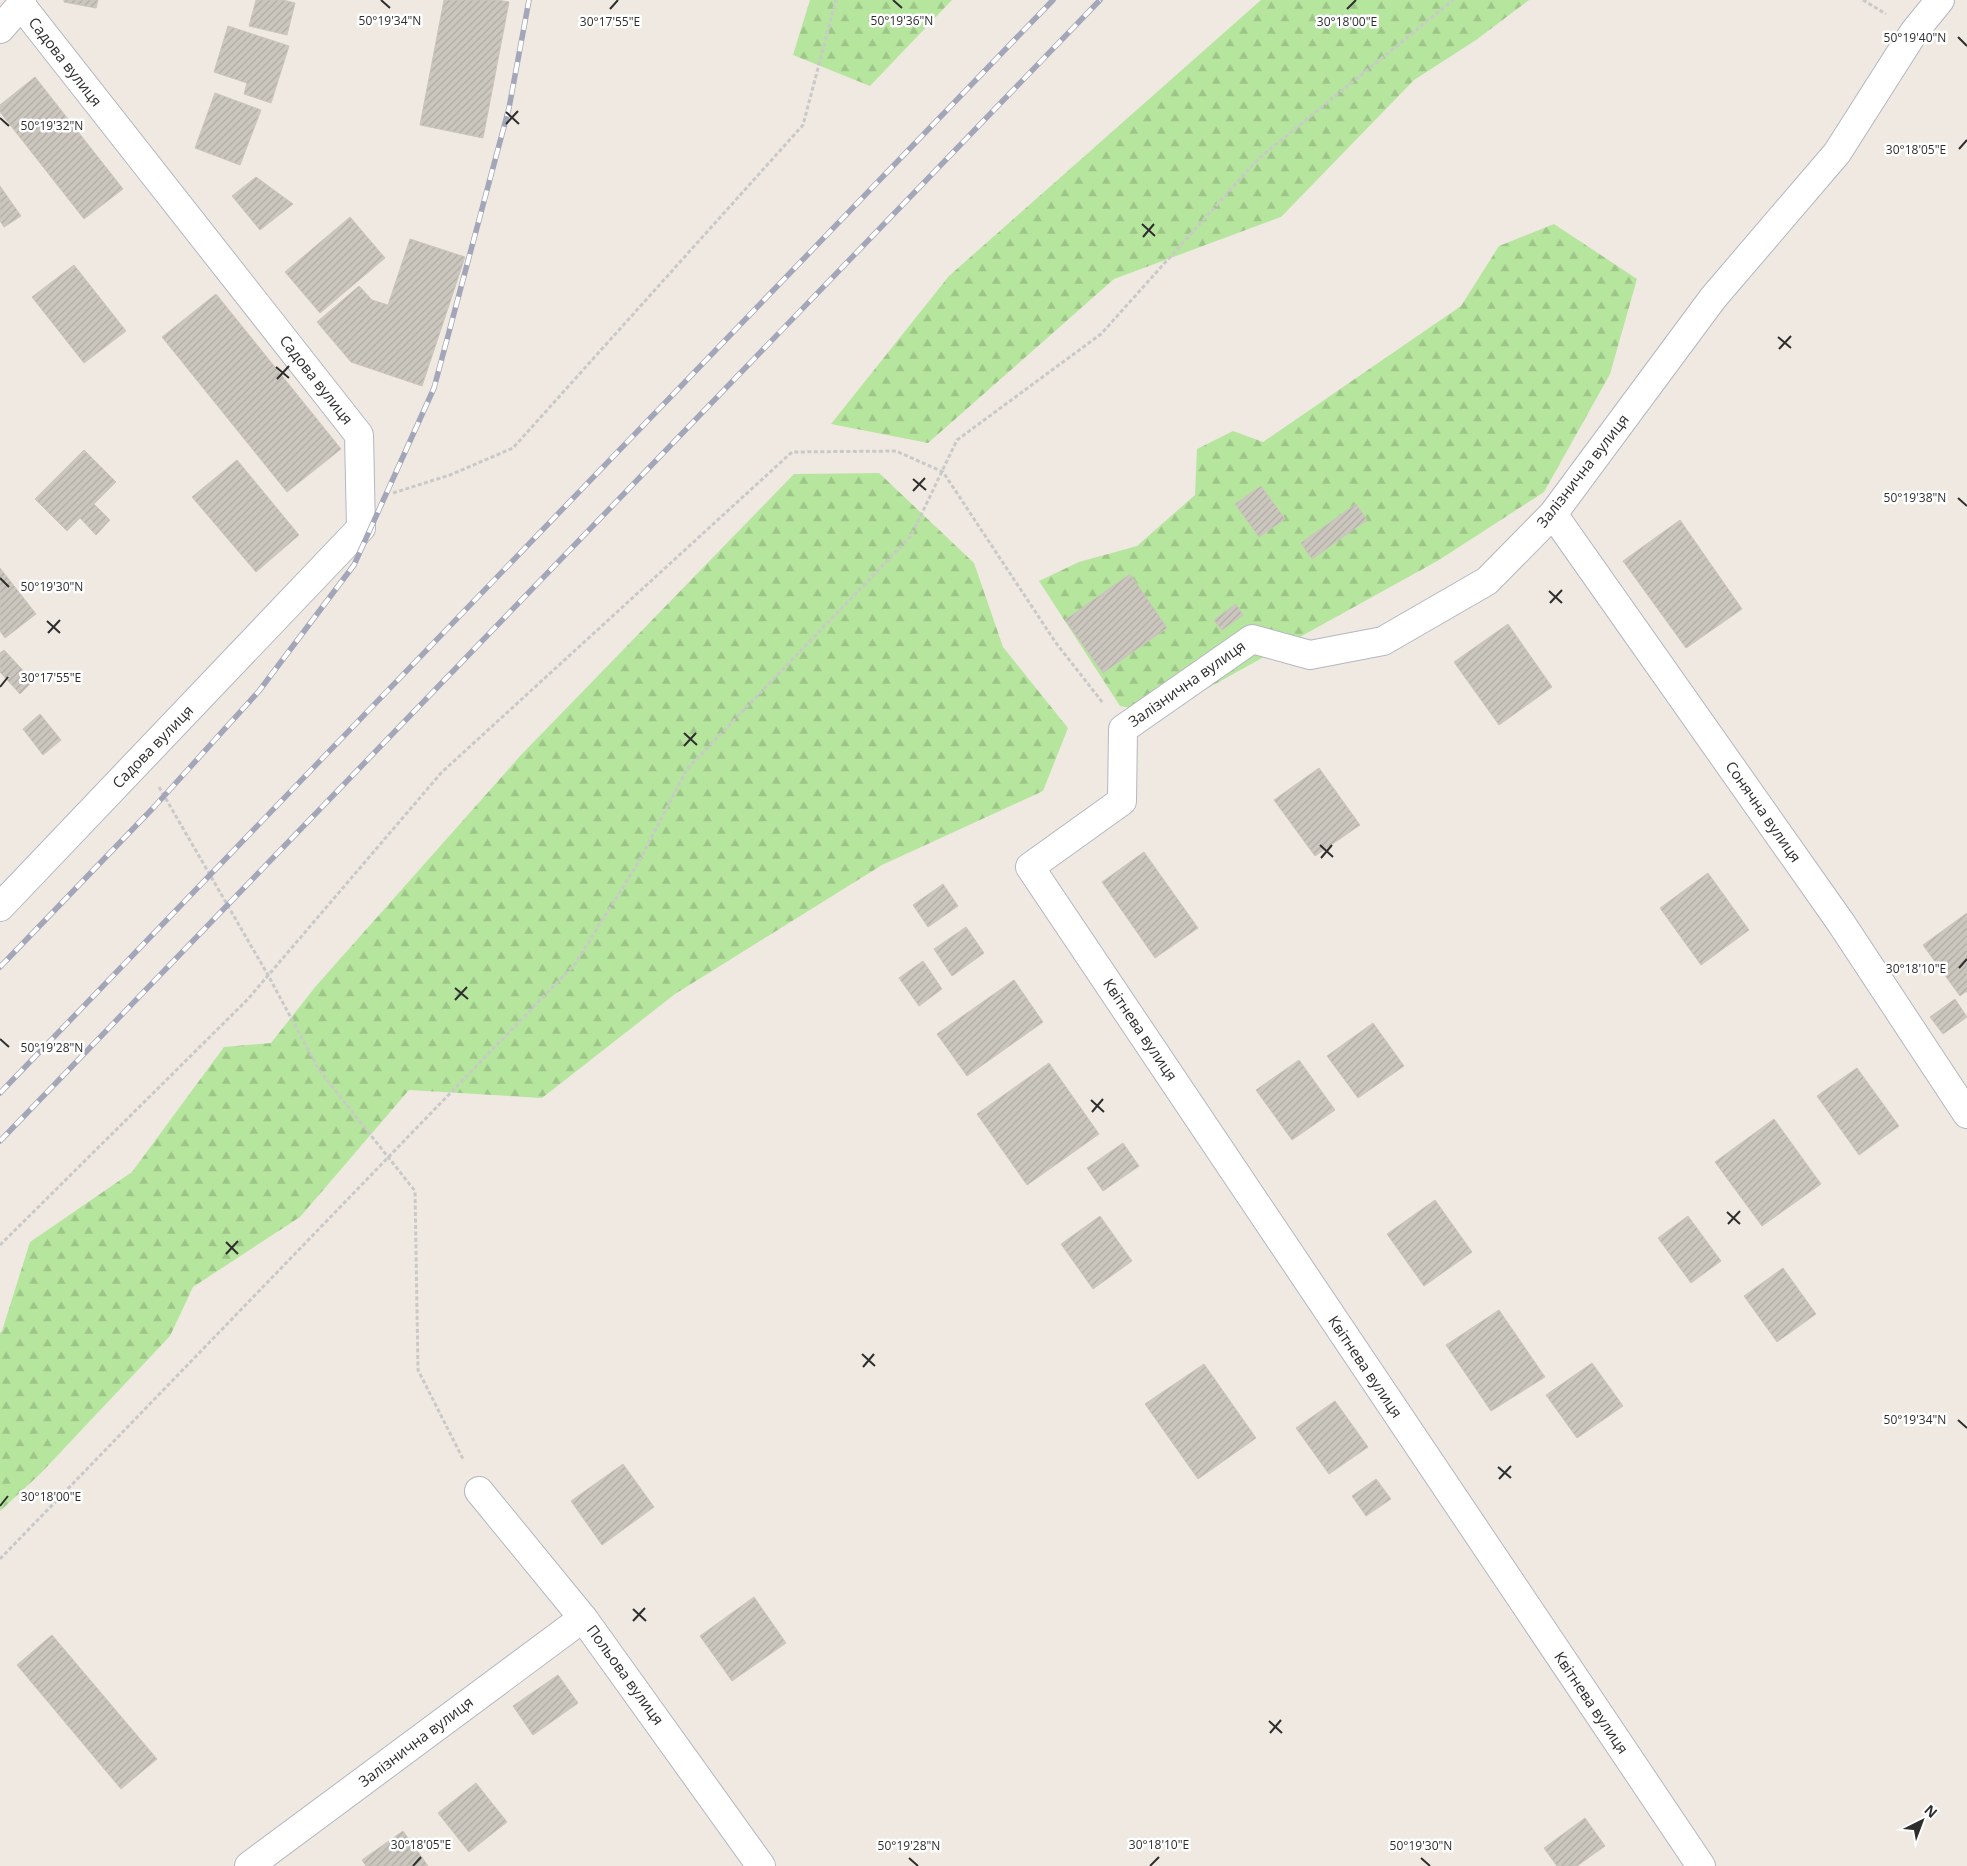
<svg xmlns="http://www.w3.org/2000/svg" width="1967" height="1866" font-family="'Open Sans',sans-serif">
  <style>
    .forest { fill: url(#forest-firs) }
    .building { fill: url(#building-hatch); stroke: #cbc5ba }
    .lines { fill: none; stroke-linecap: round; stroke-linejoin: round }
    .minor-casing { stroke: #b4b7c1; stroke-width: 30 }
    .path { stroke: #c9c9c9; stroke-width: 3; stroke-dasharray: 4 2.5; stroke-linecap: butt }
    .minor { stroke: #fff; stroke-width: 28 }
    .rail-casing { stroke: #a3a6b8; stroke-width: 5.5 }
    .rail { stroke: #fff; stroke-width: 4; stroke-dasharray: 11; stroke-linecap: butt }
    .ticks { fill: none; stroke: #2e2e2e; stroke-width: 2 }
    .labels { text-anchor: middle; stroke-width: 5; stroke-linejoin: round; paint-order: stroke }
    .street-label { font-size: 15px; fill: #2e2e2e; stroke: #fff }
    .ticks-label { font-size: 12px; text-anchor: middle; fill: #2e2e2e; stroke: #fff; stroke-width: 5; stroke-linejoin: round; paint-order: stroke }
  </style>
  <defs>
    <pattern id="forest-firs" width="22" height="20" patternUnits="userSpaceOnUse" patternTransform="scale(1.25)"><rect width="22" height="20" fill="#b6e59e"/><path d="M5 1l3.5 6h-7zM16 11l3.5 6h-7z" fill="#9dc588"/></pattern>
    <pattern id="building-hatch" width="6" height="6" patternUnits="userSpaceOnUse" patternTransform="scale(1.25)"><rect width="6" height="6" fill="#cbc7bf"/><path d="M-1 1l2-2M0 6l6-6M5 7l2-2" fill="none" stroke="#afaba4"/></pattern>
  </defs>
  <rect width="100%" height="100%" fill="#efe9e1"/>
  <g class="forest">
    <path d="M810,0H952L870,86L793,55Z"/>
    <path d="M1261,0H1529L1476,40L1414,80L1281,217L1114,279L928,443L831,424L949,276Z"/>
    <path d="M1554,224L1637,279L1610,374L1544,492L1439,560L1161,714L1120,706L1039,581L1079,562L1137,546L1195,495L1197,449L1233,431L1263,442L1461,306L1499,246Z"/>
    <path d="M879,473L974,563L1003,647L1068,728L1043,791L882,865L675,994L542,1098L409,1090L300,1217L193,1287L170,1336L40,1474L0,1511V1333L2,1331L30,1242L132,1172L224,1047L271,1043L316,986L521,755L794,474Z"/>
  </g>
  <g class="building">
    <path d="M64,0H98L96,8L64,2Z"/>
    <path d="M256,0H283L295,3L287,35L249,26Z"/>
    <path d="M444,0H497L509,2L483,138L420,125Z"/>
    <path d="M228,26L289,46L271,103L244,94L247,83L214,72Z"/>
    <path d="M35,77L123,189L84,219L0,112V105Z"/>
    <path d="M215,93L261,110L240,165L195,148Z"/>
    <path d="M256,177L293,204L260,230L232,196Z"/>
    <path d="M0,186L21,216L4,227L0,221Z"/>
    <path d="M350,217L385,258L320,313L285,272Z"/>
    <path d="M410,239L465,257L422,386L351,362L317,322L359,286L372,300L388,305Z"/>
    <path d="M74,265L126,331L84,363L32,297Z"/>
    <path d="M216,294L341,449L287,492L162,337Z"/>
    <path d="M84,450L116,482L94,504L110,520L96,535L80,518L67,531L35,499Z"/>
    <path d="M237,460L299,535L256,572L192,497Z"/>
    <path d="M1261,486L1285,519L1259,537L1235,504Z"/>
    <path d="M1356,504L1367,520L1312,559L1301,543Z"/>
    <path d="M1680,520L1742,609L1686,648L1623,561Z"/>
    <path d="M0,568L36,614L5,638L0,631Z"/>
    <path d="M1130,574L1167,628L1103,673L1065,620Z"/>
    <path d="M1236,604L1243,615L1222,630L1214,620Z"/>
    <path d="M1508,624L1552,687L1499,725L1454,662Z"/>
    <path d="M4,650L33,681L20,694L0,672V653Z"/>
    <path d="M40,714L61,740L43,755L23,729Z"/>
    <path d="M1319,768L1360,825L1315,856L1274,800Z"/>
    <path d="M1144,852L1198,928L1155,958L1102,882Z"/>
    <path d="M1708,873L1749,930L1701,965L1660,908Z"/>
    <path d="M943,884L958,906L928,927L913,905Z"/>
    <path d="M1967,913V991L1960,996L1923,945Z"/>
    <path d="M966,927L984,953L952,976L934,949Z"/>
    <path d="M923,961L942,989L919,1006L899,978Z"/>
    <path d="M1014,980L1043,1022L967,1076L937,1034Z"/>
    <path d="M1955,999L1967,1017L1943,1034L1930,1017Z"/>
    <path d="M1373,1023L1404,1066L1358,1098L1327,1056Z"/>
    <path d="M1299,1060L1335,1110L1292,1140L1256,1090Z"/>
    <path d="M1049,1063L1099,1134L1027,1185L977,1114Z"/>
    <path d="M1857,1068L1899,1126L1859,1155L1817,1096Z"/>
    <path d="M1774,1119L1821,1184L1762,1226L1715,1162Z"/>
    <path d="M1123,1143L1139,1166L1103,1191L1087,1168Z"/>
    <path d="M1435,1200L1472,1252L1424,1286L1387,1234Z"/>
    <path d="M1100,1216L1132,1261L1093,1289L1061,1244Z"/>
    <path d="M1688,1216L1721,1261L1691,1283L1658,1238Z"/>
    <path d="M1783,1268L1816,1314L1777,1342L1744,1296Z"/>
    <path d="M1499,1310L1545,1377L1491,1411L1446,1345Z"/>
    <path d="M1592,1363L1623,1406L1577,1438L1546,1395Z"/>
    <path d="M1204,1364L1256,1438L1198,1479L1145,1404Z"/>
    <path d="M1335,1401L1368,1447L1329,1474L1296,1428Z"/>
    <path d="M623,1464L654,1507L602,1545L571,1501Z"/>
    <path d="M1376,1479L1391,1499L1366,1516L1352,1496Z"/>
    <path d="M754,1597L786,1643L732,1681L700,1636Z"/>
    <path d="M52,1635L157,1759L121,1789L17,1665Z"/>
    <path d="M558,1675L578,1703L533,1735L513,1706Z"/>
    <path d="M476,1783L507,1822L469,1852L438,1813Z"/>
    <path d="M1585,1818L1605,1846L1577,1866H1557L1544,1848Z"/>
    <path d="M403,1831L428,1866H366L362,1860Z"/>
  </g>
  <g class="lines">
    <defs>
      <g id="minor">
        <path d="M0,29L21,5L22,0"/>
        <path d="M1553,514L1841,923L1967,1114"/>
        <path d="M0,907L361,528L359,435L21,5"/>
        <path d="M479,1491L583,1618L761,1866"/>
        <path d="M249,1866L583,1618"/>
        <path d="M1701,1866L1030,867L1122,801L1123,729L1252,639L1310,655L1383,641L1487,581L1553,514L1713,298L1837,153L1914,32L1940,0"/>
      </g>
    </defs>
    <use href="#minor" class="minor-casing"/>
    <g class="path">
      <path d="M1863,0L1886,14"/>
      <path d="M393,493L450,475L513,448L803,125L836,0"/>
      <path d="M159,787L268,975L319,1070L415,1191L418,1370L464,1461"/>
      <path d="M0,1245L248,999L441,773L792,452L896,451L943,472L1056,643L1103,703"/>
      <path d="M0,1559L575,964L638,863L687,769L911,536L957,440L1101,334L1258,159L1453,0"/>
    </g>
    <use href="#minor" class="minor"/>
    <defs>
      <g id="rail">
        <path d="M0,967L155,806L259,691L354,565L434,388L509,108L529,0"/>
        <path d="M0,1093L1053,0"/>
        <path d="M0,1141L1100,0"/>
      </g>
    </defs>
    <use href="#rail" class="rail-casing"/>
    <use href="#rail" class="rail"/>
  </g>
  <path class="ticks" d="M381,0L390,8M893,0L902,8M610,9L618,0M1347,9L1356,0M1958,37L1967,46M506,112L519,124M0,118L9,126M506,124L518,111M1959,149L1967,140M1142,224L1155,236M1143,237L1154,224M1778,337L1791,348M1779,349L1791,336M276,367L289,378M277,379L289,366M913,479L926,490M913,491L925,478M1958,498L1967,506M0,578L9,587M1549,591L1562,603M1550,603L1562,590M47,621L60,633M48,633L60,620M0,687L8,677M684,733L697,745M684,746L696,733M1320,845L1333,857M1321,858L1332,845M1959,968L1967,959M455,988L468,999M455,1000L467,987M0,1039L9,1047M1091,1100L1104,1112M1092,1112L1103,1099M1727,1212L1740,1224M1728,1224L1740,1211M226,1242L238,1254M226,1254L238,1241M862,1354L875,1366M863,1367L874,1354M1958,1420L1967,1428M1498,1467L1511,1478M1499,1479L1511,1466M0,1506L8,1496M633,1609L646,1621M633,1621L645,1608M1269,1721L1282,1733M1270,1733L1281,1720M909,1858L918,1866M1421,1858L1430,1866M413,1866L421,1857M1150,1866L1159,1857"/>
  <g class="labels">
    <g class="street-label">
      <text transform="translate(65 62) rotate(52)" y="5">Садова вулиця</text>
      <text transform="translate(316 380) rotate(52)" y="5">Садова вулиця</text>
      <text transform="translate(1583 471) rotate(-52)" y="5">Залізнична вулиця</text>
      <text transform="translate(1187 684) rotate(-35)" y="5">Залізнична вулиця</text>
      <text transform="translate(153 747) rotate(-46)" y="5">Садова вулиця</text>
      <text transform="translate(1763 812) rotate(55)" y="5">Сонячна вулиця</text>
      <text transform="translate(1140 1030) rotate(56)" y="5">Квітнева вулиця</text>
      <text transform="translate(1365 1367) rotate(56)" y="5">Квітнева вулиця</text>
      <text transform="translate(625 1675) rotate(54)" y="5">Польова вулиця</text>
      <text transform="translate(1591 1703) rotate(56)" y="5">Квітнева вулиця</text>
      <text transform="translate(416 1742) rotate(-37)" y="5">Залізнична вулиця</text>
    </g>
  </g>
  <g class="ticks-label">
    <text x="390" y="25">50°19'34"N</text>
    <text x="902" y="25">50°19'36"N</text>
    <text x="610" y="26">30°17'55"E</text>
    <text x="1347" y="26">30°18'00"E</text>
    <text x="1915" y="42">50°19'40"N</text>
    <text x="52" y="130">50°19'32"N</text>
    <text x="1916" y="154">30°18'05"E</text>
    <text x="1915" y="502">50°19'38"N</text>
    <text x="52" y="591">50°19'30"N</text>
    <text x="51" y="682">30°17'55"E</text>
    <text x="1916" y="973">30°18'10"E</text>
    <text x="52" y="1052">50°19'28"N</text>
    <text x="1915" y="1424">50°19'34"N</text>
    <text x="51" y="1501">30°18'00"E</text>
    <text x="421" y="1849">30°18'05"E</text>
    <text x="1159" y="1849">30°18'10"E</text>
    <text x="909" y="1850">50°19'28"N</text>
    <text x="1421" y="1850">50°19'30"N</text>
  </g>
  <g transform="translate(1922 1821) rotate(42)" stroke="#ffffff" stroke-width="4" paint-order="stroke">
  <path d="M0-4L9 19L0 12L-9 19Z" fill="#2e2e2e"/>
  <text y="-8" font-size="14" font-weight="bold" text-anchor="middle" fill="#2e2e2e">N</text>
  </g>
</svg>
